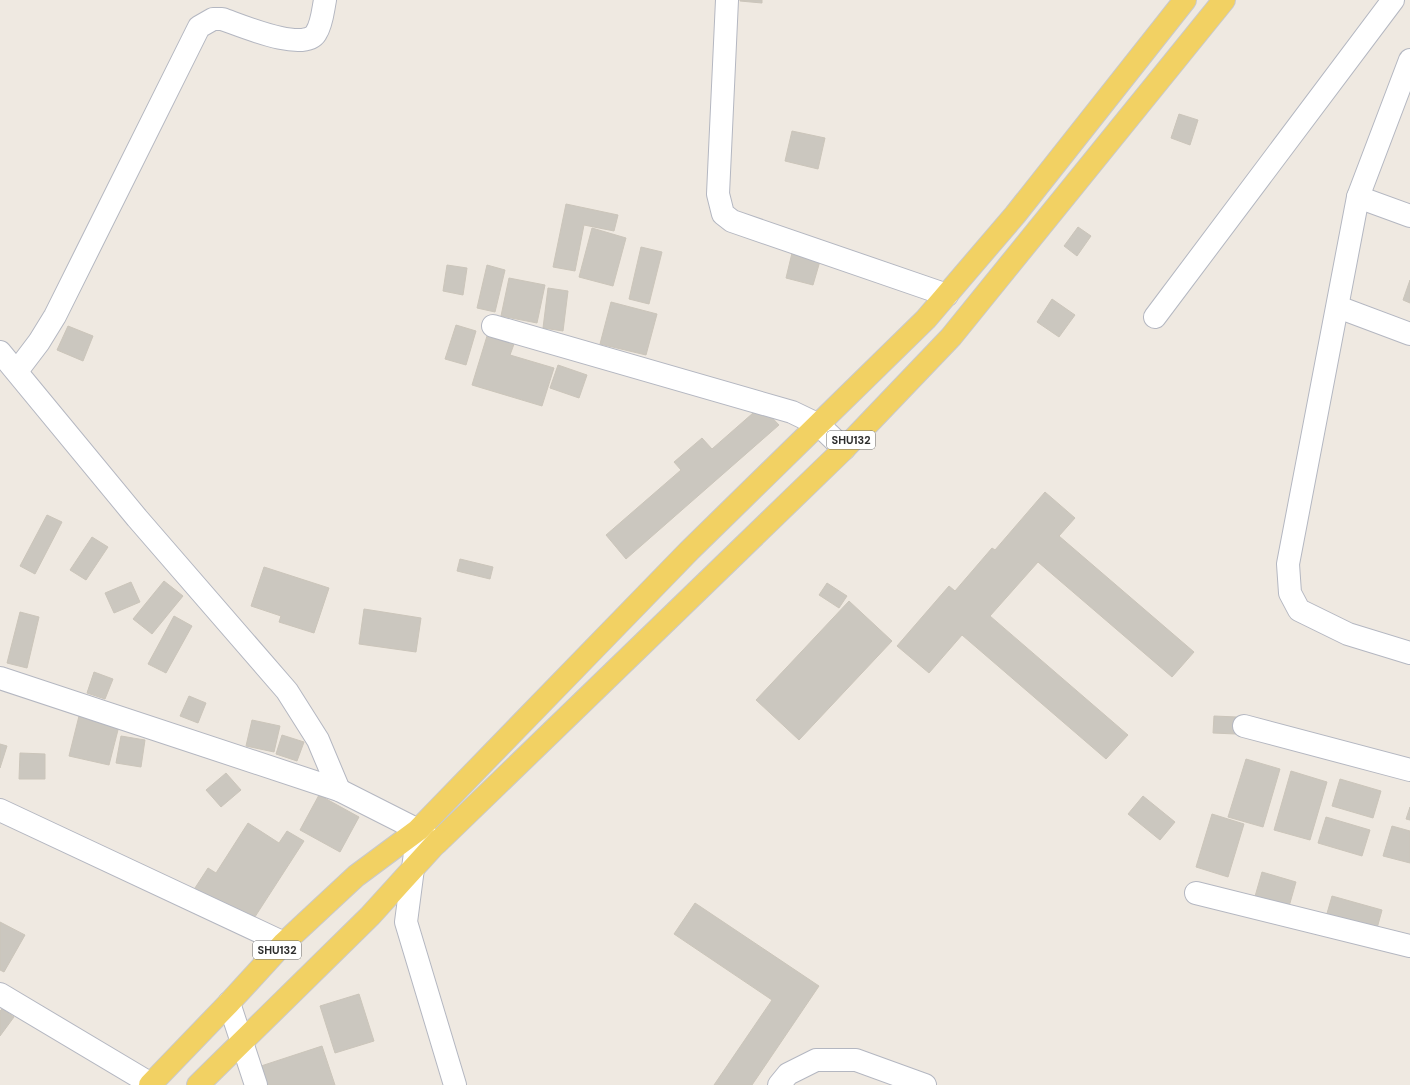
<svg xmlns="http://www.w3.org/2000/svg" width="1410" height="1085" font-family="'DM Sans',sans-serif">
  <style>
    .building { fill: #cbc7bf; stroke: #cbc5ba }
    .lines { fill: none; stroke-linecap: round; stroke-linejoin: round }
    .minor-casing { stroke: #b4b7c1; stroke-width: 24 }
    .major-casing { stroke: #c9c9c9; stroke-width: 24 }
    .minor { stroke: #fff; stroke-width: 22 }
    .major { stroke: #f2d163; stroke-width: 22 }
    .labels { text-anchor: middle; stroke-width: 3; stroke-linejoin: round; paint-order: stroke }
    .shield { fill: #fff; stroke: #6d6d6d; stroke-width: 1 }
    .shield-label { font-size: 11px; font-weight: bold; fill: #2e2e2e }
  </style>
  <rect width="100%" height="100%" fill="#efe9e1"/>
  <g class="building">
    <path d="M740,0H762V3L740,1Z"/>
    <path d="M1179,114L1198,120L1190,145L1171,138Z"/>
    <path d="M792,131L825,138L818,169L785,161Z"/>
    <path d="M566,204L618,215L614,231L584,225L575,271L553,267Z"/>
    <path d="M1078,227L1091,236L1077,256L1064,246Z"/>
    <path d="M592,228L626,238L613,286L579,277Z"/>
    <path d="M641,247L662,252L649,304L629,299Z"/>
    <path d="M792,253L820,261L813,285L786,278Z"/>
    <path d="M447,265L467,268L463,295L443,291Z"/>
    <path d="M487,265L505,270L495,312L477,308Z"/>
    <path d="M509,278L545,285L537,323L501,316Z"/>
    <path d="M1410,280V303L1403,300Z"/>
    <path d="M548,288L568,291L563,331L543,328Z"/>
    <path d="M1052,299L1075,315L1059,337L1037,322Z"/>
    <path d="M611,302L657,314L646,355L600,344Z"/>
    <path d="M456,325L476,331L466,365L445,359Z"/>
    <path d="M68,326L93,336L83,361L57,350Z"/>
    <path d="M487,336L514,344L510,355L554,368L542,406L472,385Z"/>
    <path d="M558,365L587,375L579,398L550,388Z"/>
    <path d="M761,406L779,425L626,559L606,535L681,470L674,462L702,438L712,449Z"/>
    <path d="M1045,492L1075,518L1059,536L1194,652L1172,677L1038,562L990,616L1128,735L1106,759L962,635L929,673L897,646L949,586L955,591L992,548L995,550Z"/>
    <path d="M47,515L62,522L35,574L20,566Z"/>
    <path d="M92,537L108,547L86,580L70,570Z"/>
    <path d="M460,559L493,567L490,579L457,571Z"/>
    <path d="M264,567L329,588L314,633L279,622L281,616L251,606Z"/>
    <path d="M164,581L183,596L152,634L133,619Z"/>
    <path d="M131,582L140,602L114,613L105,593Z"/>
    <path d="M827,583L847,596L839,608L819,595Z"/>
    <path d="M849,601L892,641L799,740L756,700Z"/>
    <path d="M364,609L421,618L416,652L359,644Z"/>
    <path d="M20,612L39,617L27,668L7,663Z"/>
    <path d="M174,616L192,626L166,673L148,664Z"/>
    <path d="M94,672L113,679L105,699L87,693Z"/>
    <path d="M189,696L206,703L198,723L180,716Z"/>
    <path d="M79,716L119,726L109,765L69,756Z"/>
    <path d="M1214,716L1237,717L1236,734L1213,733Z"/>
    <path d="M252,720L280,726L274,752L246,746Z"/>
    <path d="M282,735L304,742L297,761L276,754Z"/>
    <path d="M121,736L145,740L141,767L116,763Z"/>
    <path d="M0,744L7,746L0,768Z"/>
    <path d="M20,753L45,754V779H19Z"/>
    <path d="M1246,759L1280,769L1263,827L1228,817Z"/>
    <path d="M1291,771L1327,782L1310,840L1274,830Z"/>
    <path d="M226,773L241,790L221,807L206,790Z"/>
    <path d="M1340,779L1381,791L1373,818L1332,806Z"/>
    <path d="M319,795L359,817L340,852L300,830Z"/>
    <path d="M1143,796L1175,822L1160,840L1128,814Z"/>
    <path d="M1410,807V820L1406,819Z"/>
    <path d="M1212,814L1244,824L1228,877L1196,867Z"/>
    <path d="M1326,817L1370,830L1362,856L1318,843Z"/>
    <path d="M248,823L279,843L287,831L304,841L251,923L195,888L208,868L216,873Z"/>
    <path d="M1392,826L1410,831V863L1383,856Z"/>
    <path d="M1262,872L1296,882L1288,910L1254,900Z"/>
    <path d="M1332,896L1382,910L1376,932L1326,917Z"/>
    <path d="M695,903L819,986L752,1085H714L772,1000L674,934Z"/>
    <path d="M0,922L25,935L4,972L0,970Z"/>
    <path d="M359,994L374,1041L335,1053L320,1006Z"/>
    <path d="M2,1009L14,1017L0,1036V1011Z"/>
    <path d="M322,1046L335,1085H264L258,1067Z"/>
  </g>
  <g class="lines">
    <defs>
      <g id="minor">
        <path d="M727,0L718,194L723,214L732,221L947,295"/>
        <path d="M1410,60L1358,197L1288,564L1290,593L1299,610L1348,634L1410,653"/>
        <path d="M1358,197L1410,216"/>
        <path d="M1338,307L1410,334"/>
        <path d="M1155,317L1393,0"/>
        <path d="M493,326L792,412L819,425L844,449"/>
        <path d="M0,352L137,518L287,691L318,740L339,790"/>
        <path d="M17,371L39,342L55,316L199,27L213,19H222C240,25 304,53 316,33C322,24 323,10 325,0"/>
        <path d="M0,678L339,790L418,830L432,840"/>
        <path d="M1244,726L1410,770"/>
        <path d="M0,810L284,943"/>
        <path d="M418,830L406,922L455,1085"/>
        <path d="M1196,893L1410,946"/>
        <path d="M0,994L151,1084"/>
        <path d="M229,1003L256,1085"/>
        <path d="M779,1085L788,1074L816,1060H856L925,1085"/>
      </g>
      <g id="major">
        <path d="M437,843L844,449L951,337L1224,0"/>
        <path d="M150,1085L229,1003L284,943L356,876L418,830L689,551L926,319L1015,215L1185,0"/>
        <path d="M198,1085L370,916L439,840"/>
      </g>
    </defs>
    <use href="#minor" class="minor-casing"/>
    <use href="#major" class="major-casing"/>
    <use href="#minor" class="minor"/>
    <use href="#major" class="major"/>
  </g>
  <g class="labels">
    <g class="shield">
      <rect x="827" y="431" width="48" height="18" rx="3"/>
      <rect x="253" y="941" width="48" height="18" rx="3"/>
    </g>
    <g class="shield-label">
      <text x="851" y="444">SHU132</text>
      <text x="277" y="954">SHU132</text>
    </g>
  </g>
</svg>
